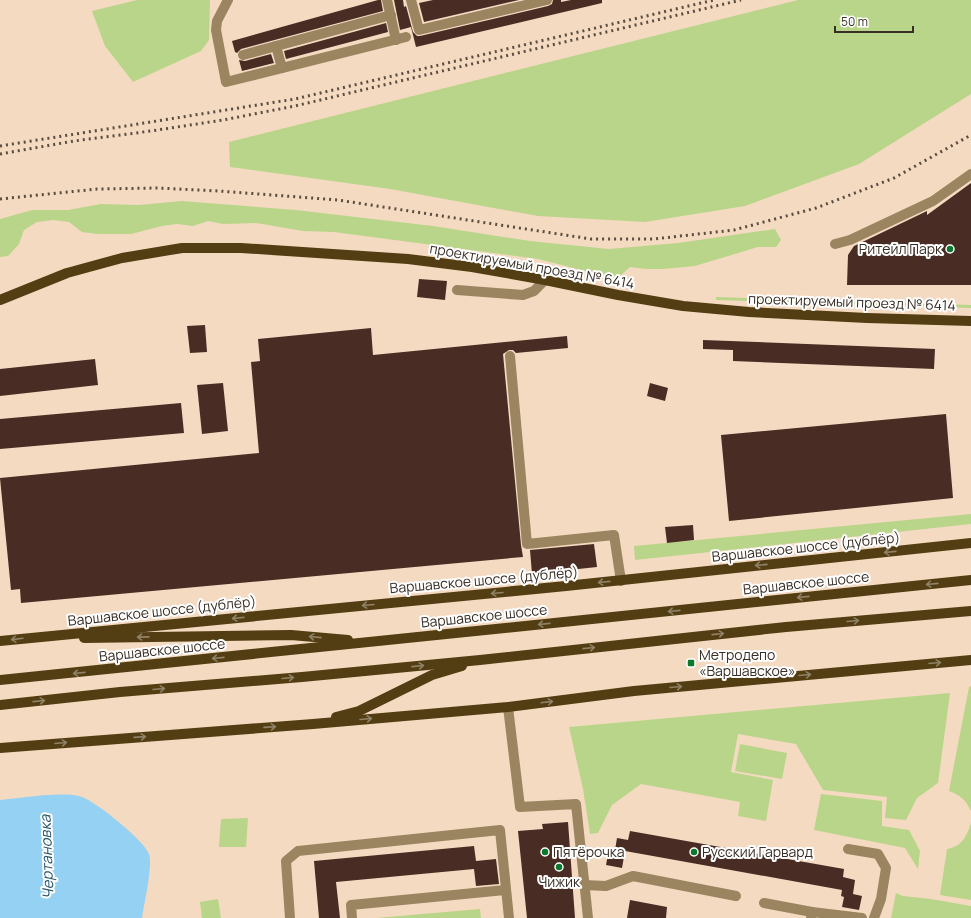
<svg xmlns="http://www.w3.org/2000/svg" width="971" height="918" font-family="Manrope,sans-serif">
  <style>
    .green { fill: #b9d589 }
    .water { fill: #94d1f2 }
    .building { fill: #492d24 }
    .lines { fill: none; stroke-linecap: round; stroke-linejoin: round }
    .minor { stroke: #9a8560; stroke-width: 10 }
    .major { stroke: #533e13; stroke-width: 10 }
    .rail { stroke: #594c41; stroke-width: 3; stroke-dasharray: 2 4; stroke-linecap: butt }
    .oneway { stroke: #8f8266 }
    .poi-dot { fill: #0a792e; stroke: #fff; stroke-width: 1.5 }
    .labels { text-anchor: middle; stroke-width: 4; stroke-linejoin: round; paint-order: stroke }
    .poi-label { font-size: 14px; fill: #382e25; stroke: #fff; text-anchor: start }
    .street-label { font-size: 14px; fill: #382e25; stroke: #fff }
    .water-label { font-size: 15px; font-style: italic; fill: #28576e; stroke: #fff }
  </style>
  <rect width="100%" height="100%" fill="#f5dac2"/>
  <g class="green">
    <path d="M137,0H210L209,40L201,51L133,82L105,46L92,11Z"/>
    <path d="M798,0H971V94L859,164L745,206L645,222L538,216L390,189L230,167L229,142Z"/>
    <path d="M181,201L296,210L433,226L530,241L609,249L678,243L775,229L781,240L776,247H758L695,266L663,269H646L630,267L619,277L589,272L538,259L334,232L303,231L256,223L223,224L208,221L193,226L177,224L162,226L131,234H98L82,232L69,222L53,220L37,222L24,230L19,244L8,256L0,257V219L32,210H68L101,204L139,205Z"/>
    <path d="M716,297L971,305V308L716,300Z"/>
    <path d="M971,514V524L635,560L634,546Z"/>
    <path d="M971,686V811C965,799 961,796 949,791L969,687Z"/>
    <path d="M950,693L938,783L917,798L906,820L885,818L887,797L823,790L796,744L738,734L731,772L773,780L766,821L738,816L740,802L641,784L612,805L598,833L590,834L583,789L569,727Z"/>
    <path d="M740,744L787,753L782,779L735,771Z"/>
    <path d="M821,794L882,801V826L909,830L920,851L918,869L905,848L814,830Z"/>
    <path d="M248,818L246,847H219L221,819Z"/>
    <path d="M971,823V900L940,895L947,849C962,846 966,838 971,823Z"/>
    <path d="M896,893L903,896L931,899L971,906V918H891Z"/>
    <path d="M218,899L221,918H202L200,902Z"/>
    <path d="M480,909L481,918H376Z"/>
  </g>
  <path class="water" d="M45,795C57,795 71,793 82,797C95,801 145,841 149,854C153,866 144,904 142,918H0V800Z"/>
  <g class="building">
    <path d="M378,0H381L383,11L241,49L237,53L235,52L232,41Z"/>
    <path d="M394,0H403L404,7L406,6L413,32L417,36H420L548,6L552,4L553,0H561V2L571,0H602V3L416,47L411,27L400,30Z"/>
    <path d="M433,0H519L424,22L419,3Z"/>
    <path d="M386,23L388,32L286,59L284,51Z"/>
    <path d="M271,54L274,63L242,71L239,60L245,61Z"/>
    <path d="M971,183V285H847L848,255L854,246L927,211V215Z"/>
    <path d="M419,279L447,281L445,300L417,297Z"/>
    <path d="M205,325L207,352L190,353L187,326Z"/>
    <path d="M371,328L373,355L567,336L568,348L516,353L513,350H509L503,354L521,545L523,557L21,603L20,589L11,590L0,478L259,453L251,362L260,361L258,339Z"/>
    <path d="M703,340L935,349L934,369L733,361V350L703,349Z"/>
    <path d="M95,359L98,385L0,396V369Z"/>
    <path d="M223,383L228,431L202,434L197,385Z"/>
    <path d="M650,383L668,388L665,401L647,396Z"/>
    <path d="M181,403L184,433L0,449V419Z"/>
    <path d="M946,414L953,498L729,521L721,435Z"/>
    <path d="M693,525L694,540L667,543L665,527Z"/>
    <path d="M594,544L597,567L532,574L530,550Z"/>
    <path d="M568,822L575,918H527L518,831L543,829L542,824Z"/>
    <path d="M630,831L844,869L843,877L855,880L853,894L862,896L859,910L842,907L844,897L841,896L842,890L625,851L622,868L606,865L609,849L615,850L617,838L628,840Z"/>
    <path d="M474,846L476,861L496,859L499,884L476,886L474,869L336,882L340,918H319L314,861Z"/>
    <path d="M630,900L667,907L666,918H627Z"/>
  </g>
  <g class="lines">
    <g class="minor">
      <path d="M228,0L217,21L216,30L226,82L406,37"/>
      <path d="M387,0L396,40"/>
      <path d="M411,0L419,30L547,0"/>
      <path d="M276,46L282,68"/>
      <path d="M243,55L391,15"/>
      <path d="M835,244L850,240L933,201L971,174"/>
      <path d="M457,290L523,295L534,291L545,280"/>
      <path d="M510,356L527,544L614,535L621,581"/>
      <path d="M508,707L520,807L576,804L588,918"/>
      <path d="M848,849L878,854L886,868L881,899L874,918"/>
      <path d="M584,885L606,886L633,876L736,896"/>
      <path d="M764,903L812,912L811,918"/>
      <path d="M812,912L862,918"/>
      <path d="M290,918L286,861L298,851L500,830L509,918"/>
      <path d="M352,918L351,905L505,890"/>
    </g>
    <g class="major">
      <path d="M0,300L67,273L122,258L182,248H241L408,259L472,267L545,280L618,295L683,306L749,312L867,318L971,321"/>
      <path d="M84,638L291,635L348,640"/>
      <path d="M0,641L566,586L971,543"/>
      <path d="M0,680L971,580"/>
      <path d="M0,705L120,692L302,677L480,660L786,627L971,611"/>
      <path d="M336,717L359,711L432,675L462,666"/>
      <path d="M0,748L313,724L508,707L634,691L971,660"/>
    </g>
    <g class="rail">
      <path d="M0,146L295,99L714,0"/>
      <path d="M0,154L74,141L151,131L223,120L295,106L741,0"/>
      <path d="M0,199L97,189L157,188L219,191L338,200L591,239H654L734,230L816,208L894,178L971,135"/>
    </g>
  </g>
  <defs><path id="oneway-shaft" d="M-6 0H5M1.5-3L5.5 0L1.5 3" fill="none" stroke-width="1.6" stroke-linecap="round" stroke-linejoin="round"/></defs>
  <g class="oneway">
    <use href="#oneway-shaft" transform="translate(890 552) rotate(174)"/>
    <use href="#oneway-shaft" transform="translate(761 565) rotate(174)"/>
    <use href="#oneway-shaft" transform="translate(604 582) rotate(174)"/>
    <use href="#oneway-shaft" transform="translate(932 584) rotate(174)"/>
    <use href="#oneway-shaft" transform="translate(497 593) rotate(175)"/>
    <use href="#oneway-shaft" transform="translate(803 597) rotate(174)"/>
    <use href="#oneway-shaft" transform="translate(368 605) rotate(175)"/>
    <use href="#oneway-shaft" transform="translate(674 611) rotate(174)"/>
    <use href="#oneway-shaft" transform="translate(238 618) rotate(174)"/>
    <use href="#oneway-shaft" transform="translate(853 621) rotate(-5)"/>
    <use href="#oneway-shaft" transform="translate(544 624) rotate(174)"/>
    <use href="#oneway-shaft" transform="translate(718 634) rotate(-6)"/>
    <use href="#oneway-shaft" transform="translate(143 637) rotate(179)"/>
    <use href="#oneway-shaft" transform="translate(315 637) rotate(-174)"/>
    <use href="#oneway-shaft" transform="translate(17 639) rotate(173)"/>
    <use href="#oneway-shaft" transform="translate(589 648) rotate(-6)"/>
    <use href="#oneway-shaft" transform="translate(218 658) rotate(174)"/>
    <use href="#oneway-shaft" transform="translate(935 663) rotate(-5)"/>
    <use href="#oneway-shaft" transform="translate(418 666) rotate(-6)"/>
    <use href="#oneway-shaft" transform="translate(79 673) rotate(174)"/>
    <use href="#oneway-shaft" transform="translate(805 675) rotate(-5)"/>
    <use href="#oneway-shaft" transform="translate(288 678) rotate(-5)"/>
    <use href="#oneway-shaft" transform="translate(676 687) rotate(-5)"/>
    <use href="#oneway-shaft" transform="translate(159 689) rotate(-5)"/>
    <use href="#oneway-shaft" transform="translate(39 701) rotate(-6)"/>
    <use href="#oneway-shaft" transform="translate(547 702) rotate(-7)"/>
    <use href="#oneway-shaft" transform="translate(366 719) rotate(-5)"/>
    <use href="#oneway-shaft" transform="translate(270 727) rotate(-4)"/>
    <use href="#oneway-shaft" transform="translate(140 737) rotate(-4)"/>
    <use href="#oneway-shaft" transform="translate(61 743) rotate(-5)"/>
  </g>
  <g class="poi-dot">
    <circle cx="950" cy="249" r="4"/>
    <rect x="687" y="659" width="8" height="8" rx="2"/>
    <circle cx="545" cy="852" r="4"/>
    <circle cx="694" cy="852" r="4"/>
    <circle cx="559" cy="867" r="4"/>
  </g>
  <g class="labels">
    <g class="poi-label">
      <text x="942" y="254" text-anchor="end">Ритейл Парк</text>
      <text x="699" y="660">Метродепо<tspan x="699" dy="16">«Варшавское»</tspan></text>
      <text x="553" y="857">Пятёрочка</text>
      <text x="702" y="857">Русский Гарвард</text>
      <text x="559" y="887" text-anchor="middle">Чижик</text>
    </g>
    <g class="street-label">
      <text transform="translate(532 266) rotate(10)" y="5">проектируемый проезд № 6414</text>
      <text transform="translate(852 302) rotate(2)" y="5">проектируемый проезд № 6414</text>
      <text transform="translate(806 547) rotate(-6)" y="5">Варшавское шоссе (дублёр)</text>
      <text transform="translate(484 580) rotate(-5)" y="5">Варшавское шоссе (дублёр)</text>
      <text transform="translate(806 583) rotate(-6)" y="5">Варшавское шоссе</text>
      <text transform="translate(162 611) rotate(-6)" y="5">Варшавское шоссе (дублёр)</text>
      <text transform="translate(484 616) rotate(-6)" y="5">Варшавское шоссе</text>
      <text transform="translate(162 650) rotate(-6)" y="5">Варшавское шоссе</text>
    </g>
    <g class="water-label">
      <text transform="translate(47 857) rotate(-92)" y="5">Чертановка</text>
    </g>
  </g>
  <path d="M835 26v6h78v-6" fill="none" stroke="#382e25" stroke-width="2"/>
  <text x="841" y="26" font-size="12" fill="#382e25" stroke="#ffffff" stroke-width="3" paint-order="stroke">50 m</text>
</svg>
